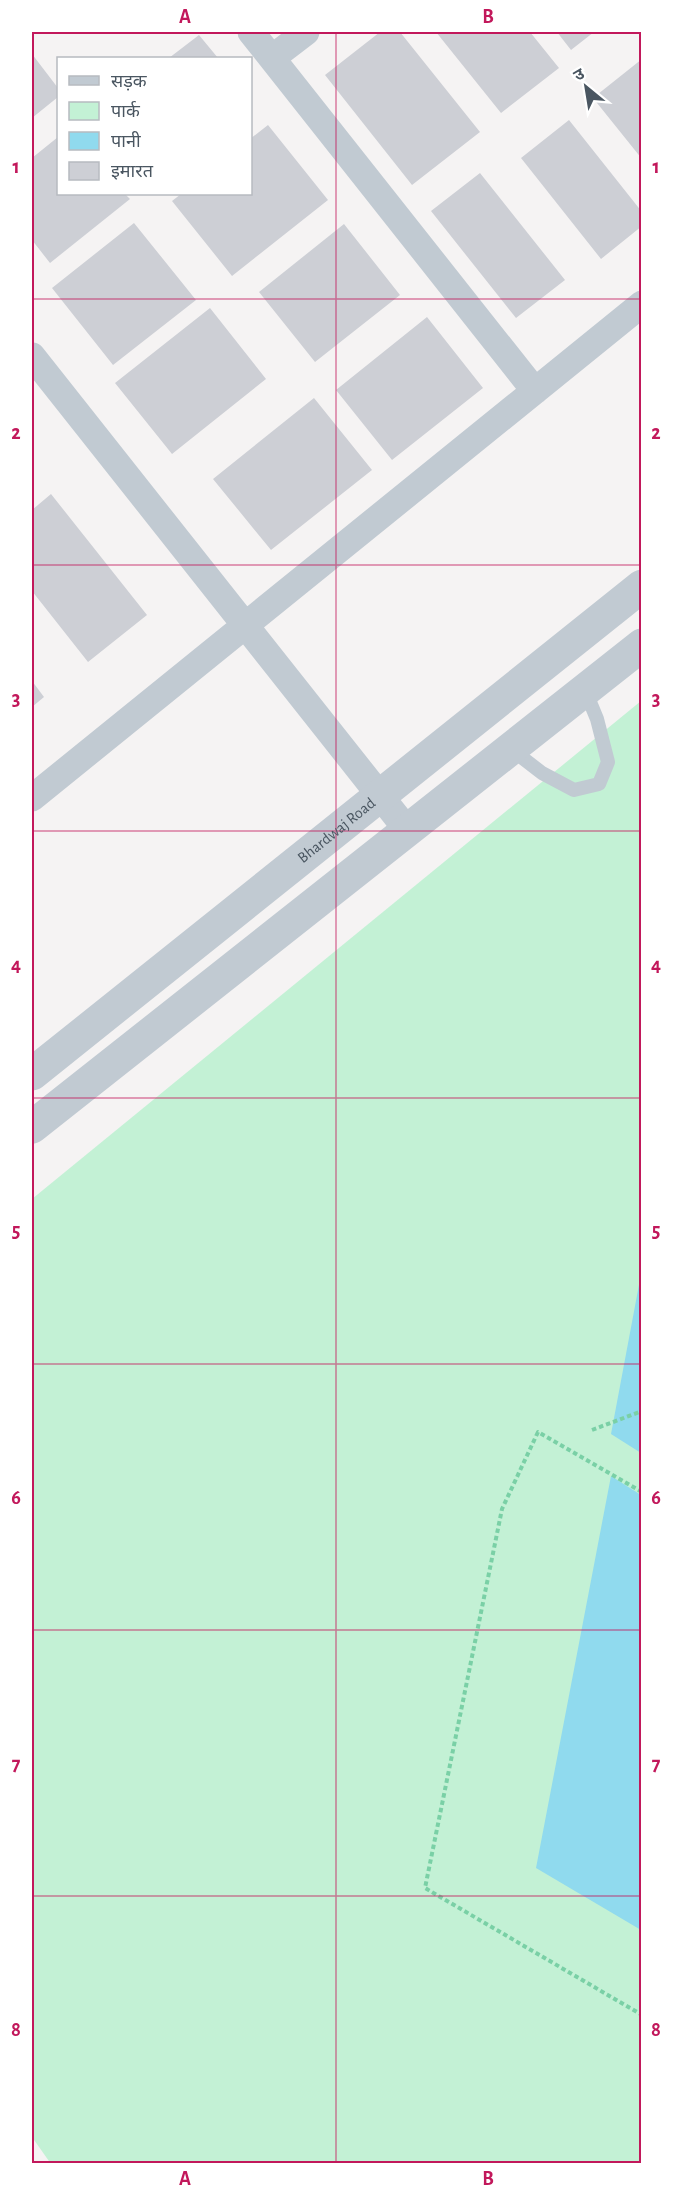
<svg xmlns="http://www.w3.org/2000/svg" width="673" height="2195" viewBox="0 0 673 2195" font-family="'Alegreya Sans','Noto Sans Devanagari',sans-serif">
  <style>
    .green { fill: #c3f1d5 }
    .water { fill: #90daee }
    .building { fill: #cdcfd5 }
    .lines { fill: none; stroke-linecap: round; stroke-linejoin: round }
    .path { stroke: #7ad0a6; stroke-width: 4; stroke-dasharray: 4.5 3; stroke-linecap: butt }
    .service { stroke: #c1cad2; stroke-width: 14 }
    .minor { stroke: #c1cad2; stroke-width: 27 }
    .tertiary { stroke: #c1cad2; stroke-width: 33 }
    .grid { fill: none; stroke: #c2185b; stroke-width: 1.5; stroke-opacity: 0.55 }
    .labels { text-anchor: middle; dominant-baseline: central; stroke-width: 4.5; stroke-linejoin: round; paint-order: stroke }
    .street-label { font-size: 16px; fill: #4a5661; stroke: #fff }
    .neatline { fill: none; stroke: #c2185b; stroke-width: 2 }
    .grid-label { font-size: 20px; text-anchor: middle; font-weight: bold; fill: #c2185b }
  </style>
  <rect width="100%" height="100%" fill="#f5f3f3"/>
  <path class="green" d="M 641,701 L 641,2163 L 51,2164 L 32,2137 L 32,1199 Z"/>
  <path class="water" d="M 641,1274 L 641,1453 L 611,1434 Z
    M 611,1476 L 641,1495 L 641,1930 L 536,1868 Z"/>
  <path class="building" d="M 380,32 L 400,32 L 480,132 L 412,185 L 325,75 Z
    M 436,32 L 530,32 L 559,68 L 501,113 Z
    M 557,32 L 594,32 L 571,50 Z
    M 199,35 L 218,58 L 169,58 Z
    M 32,54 L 58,88 L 58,97 L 32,118 Z
    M 642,59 L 642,159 L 593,98 Z
    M 569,120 L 642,212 L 642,226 L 601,259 L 521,158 Z
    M 268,125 L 328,200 L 232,276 L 172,201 L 181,194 L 250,194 L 250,139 Z
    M 58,137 L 58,194 L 125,194 L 130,199 L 50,263 L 32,240 L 32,158 Z
    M 480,173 L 565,280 L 516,318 L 431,211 Z
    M 134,223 L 196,300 L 113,365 L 52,288 Z
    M 344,224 L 400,295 L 315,362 L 259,292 Z
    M 210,308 L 266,379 L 172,454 L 115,383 Z
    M 427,317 L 483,388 L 392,460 L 336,390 Z
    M 314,398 L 372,470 L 271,550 L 213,479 Z
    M 51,494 L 147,615 L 88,662 L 32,591 L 32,510 Z
    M 32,681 L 44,697 L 32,707 Z"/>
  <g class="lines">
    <path class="path" d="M 592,1430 L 642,1411
      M 642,1492 L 538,1432 L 502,1509 L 425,1888 L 642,2015"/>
    <path class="service" d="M 511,749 L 542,773 L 574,790 L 599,784 L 608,762 L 597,719 L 585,690"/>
    <path class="minor" d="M 251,32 L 535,391
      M 272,58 L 306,32
      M 32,356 L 408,831
      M 32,798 L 642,304"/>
    <g class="tertiary">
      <path id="s1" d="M 32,1074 L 642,586"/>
      <path d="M 32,1127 L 642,645"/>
    </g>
  </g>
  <path class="grid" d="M 336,32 L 336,2164M 32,299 L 642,299M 32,565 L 642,565M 32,831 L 642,831M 32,1098 L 642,1098M 32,1364 L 642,1364M 32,1630 L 642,1630M 32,1896 L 642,1896"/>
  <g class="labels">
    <g class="street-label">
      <text stroke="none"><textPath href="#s1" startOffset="390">Bhardwaj Road</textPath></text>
    </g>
  </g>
  <rect width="673" height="2195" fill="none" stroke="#ffffff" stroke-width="66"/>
  <rect x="57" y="57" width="195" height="138" fill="#ffffff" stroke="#b7bbc0" stroke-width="1.5"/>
  <rect x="69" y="76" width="30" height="9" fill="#c1cad2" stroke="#b7bbc0" stroke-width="1.5"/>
  <text x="111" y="87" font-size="18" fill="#4a5661">सड़क</text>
  <rect x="69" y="102" width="30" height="18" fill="#c3f1d5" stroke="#b7bbc0" stroke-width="1.5"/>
  <text x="111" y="117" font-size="18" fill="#4a5661">पार्क</text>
  <rect x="69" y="132" width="30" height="18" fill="#90daee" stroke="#b7bbc0" stroke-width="1.5"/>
  <text x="111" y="147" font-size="18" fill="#4a5661">पानी</text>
  <rect x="69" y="162" width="30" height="18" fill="#cdcfd5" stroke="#b7bbc0" stroke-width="1.5"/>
  <text x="111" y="177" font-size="18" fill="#4a5661">इमारत</text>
  <g transform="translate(586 87) rotate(330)" stroke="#ffffff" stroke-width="4.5" paint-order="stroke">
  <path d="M0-4.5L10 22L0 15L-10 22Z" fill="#4a5661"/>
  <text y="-9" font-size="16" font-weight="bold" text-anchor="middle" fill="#4a5661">उ</text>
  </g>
  <rect x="33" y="33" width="607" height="2129" class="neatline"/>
  <g class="grid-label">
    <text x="185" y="23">A</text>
    <text x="488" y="23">B</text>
    <text x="16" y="173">1</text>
    <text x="656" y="173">1</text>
    <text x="16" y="439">2</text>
    <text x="656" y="439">2</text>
    <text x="16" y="705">3</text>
    <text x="656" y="705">3</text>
    <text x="16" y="971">4</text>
    <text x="656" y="971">4</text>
    <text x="16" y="1237">5</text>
    <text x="656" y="1237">5</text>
    <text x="16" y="1504">6</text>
    <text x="656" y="1504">6</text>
    <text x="16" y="1770">7</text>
    <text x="656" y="1770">7</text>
    <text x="16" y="2036">8</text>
    <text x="656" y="2036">8</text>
    <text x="185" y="2185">A</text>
    <text x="488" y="2185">B</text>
  </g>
</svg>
